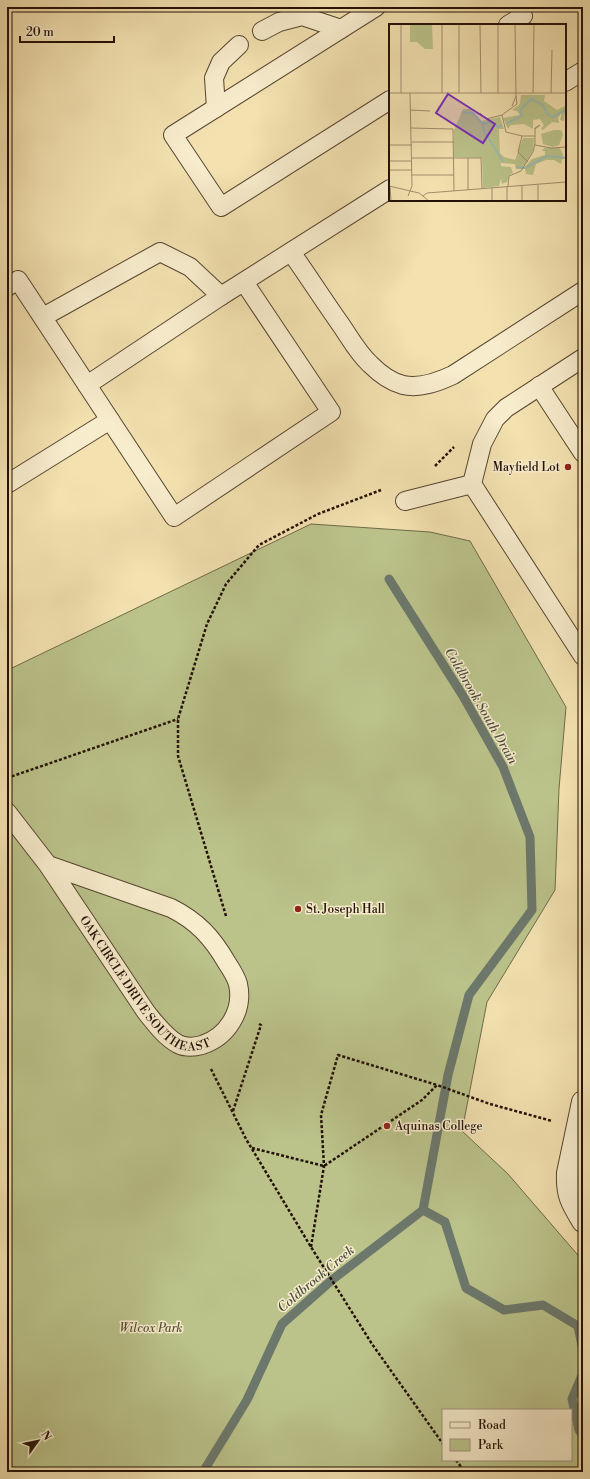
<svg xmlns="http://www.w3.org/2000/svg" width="590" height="1479" viewBox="0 0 590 1479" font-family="'Libre Bodoni',serif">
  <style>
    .green { fill: #bbc38b; stroke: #6f6a48; fill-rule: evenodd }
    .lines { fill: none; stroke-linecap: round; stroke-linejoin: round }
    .stream { stroke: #6c786c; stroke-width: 9 }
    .lane-casing { stroke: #574530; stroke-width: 20 }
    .street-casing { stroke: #574530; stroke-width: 24 }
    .path { stroke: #231105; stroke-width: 2.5; stroke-dasharray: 3 2; stroke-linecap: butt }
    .lane { stroke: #f7eccc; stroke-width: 18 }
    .street { stroke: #f7eccc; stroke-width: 22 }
    .poi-dot { fill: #8f2418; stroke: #f7eccc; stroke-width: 1.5 }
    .labels { text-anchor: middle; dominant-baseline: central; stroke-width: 3; stroke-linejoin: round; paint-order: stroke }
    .poi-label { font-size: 12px; fill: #231105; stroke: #f7eccc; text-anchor: start }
    .street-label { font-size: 12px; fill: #231105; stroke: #f7eccc }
    .park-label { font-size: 12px; font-style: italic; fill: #584f34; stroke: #f7eccc }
    .water-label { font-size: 13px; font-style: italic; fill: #4d4d41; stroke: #f7eccc }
    .inset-river { fill: none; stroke: #9cbcb1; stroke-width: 2 }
    .inset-road { fill: none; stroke: #a08e6c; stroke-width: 1 }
    .view { fill: #7b2cbf; fill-opacity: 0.15; stroke: #7b2cbf; stroke-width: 2 }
    .inset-edge { fill: none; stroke: #231105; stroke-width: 2 }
  </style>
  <rect width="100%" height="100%" fill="#f3e1b0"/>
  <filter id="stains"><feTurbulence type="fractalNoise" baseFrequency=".005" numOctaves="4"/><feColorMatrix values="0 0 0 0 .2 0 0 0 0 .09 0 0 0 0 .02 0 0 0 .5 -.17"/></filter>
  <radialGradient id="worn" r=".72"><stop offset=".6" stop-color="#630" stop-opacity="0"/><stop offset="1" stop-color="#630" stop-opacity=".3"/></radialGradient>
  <path class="green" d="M 311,524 L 430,532 L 470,541 L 566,707 L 559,789 L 555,890 L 487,1002 L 462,1131 L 508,1174 L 583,1261 L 583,1472 L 7,1472 L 7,665 L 12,668 ZM 443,1410 L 571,1410 L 571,1460 L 443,1460 Z"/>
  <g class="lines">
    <path class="stream" d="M 389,579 L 463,696 L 503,767 L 530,837 L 532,910 L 469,995 L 448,1075 L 423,1210 L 445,1222 L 466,1288 L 504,1310 L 543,1305 L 578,1326 L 583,1350
      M 583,1373 L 572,1399 L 579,1430 L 583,1436
      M 203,1472 L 247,1400 L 282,1324 L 332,1280 L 423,1210"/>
    <defs>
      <g id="lane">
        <path d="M 376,7 L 173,135 L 221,207 L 390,100"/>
        <path d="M 508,25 L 523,16 L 518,7"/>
        <path d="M 262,31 L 279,22 L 302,16 L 341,29"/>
        <path d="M 565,82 L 583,71"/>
        <path d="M 216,108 L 214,78 L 221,62 L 239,45"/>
        <path d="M 291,252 C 308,276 324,301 341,325 C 350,338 358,353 370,364 C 379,373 391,382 403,385 C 420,389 438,382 453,375 L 583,291"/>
        <path d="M 7,287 L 18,280 L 110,420"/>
        <path d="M 43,317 L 160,252 L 190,267 L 221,296 L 390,189"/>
        <path d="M 583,358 L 506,408 L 495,419 L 482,444 L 472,484 L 583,656"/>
        <path d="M 87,385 L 221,296"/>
        <path d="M 539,386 L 583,453"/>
        <path d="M 7,484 L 110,420 L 174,517 L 331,412 L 244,282"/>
        <path d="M 405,501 L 472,484"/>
        <path id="s1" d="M 7,812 L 48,865 L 146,1012 C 155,1023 165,1037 178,1044 C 186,1048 195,1047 202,1045 C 227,1037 244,1011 238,984 C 236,977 231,969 227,963 C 212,937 197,921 171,908 L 48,865"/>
      </g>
      <path id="street" d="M 583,1102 L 568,1173 C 567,1195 572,1203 583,1221"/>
    </defs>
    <use href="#lane" class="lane-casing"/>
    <use href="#street" class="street-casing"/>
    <path class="path" d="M 435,466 L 454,447
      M 7,778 L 178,719
      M 226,916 L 178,756 L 178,719 L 207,624 L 226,584 L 259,545 L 318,514 L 381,490
      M 211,1069 L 246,1139 L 311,1247 L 372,1344 L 443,1444
      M 233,1111 L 261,1025 L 259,1024
      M 252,1148 L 324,1166 L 422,1100 L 437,1085 L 490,1104 L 552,1121
      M 311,1247 L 324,1166 L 321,1115 L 338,1055 L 437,1085
      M 456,1460 L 465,1472"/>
    <use href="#lane" class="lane"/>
    <use href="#street" class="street"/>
  </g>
  <g class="poi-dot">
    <circle cx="568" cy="467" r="4"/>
    <circle cx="298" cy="909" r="4"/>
    <circle cx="387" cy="1126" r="4"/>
  </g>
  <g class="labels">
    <g class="poi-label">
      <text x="560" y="467" text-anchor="end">Mayfield Lot</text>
      <text x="306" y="909">St. Joseph Hall</text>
      <text x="395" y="1126">Aquinas College</text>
    </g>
    <g class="street-label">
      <text stroke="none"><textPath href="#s1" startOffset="226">OAK CIRCLE DRIVE SOUTHEAST</textPath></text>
    </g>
    <g class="park-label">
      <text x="151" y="1328">Wilcox Park</text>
    </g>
    <g class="water-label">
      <text transform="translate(481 706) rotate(60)">Coldbrook South Drain</text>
      <text transform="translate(316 1279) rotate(-40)">Coldbrook Creek</text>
    </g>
  </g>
  <g transform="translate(389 24)">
    <rect width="177" height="177" fill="#f3e1b0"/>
    <path d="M 21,0 L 43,0 L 44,25 L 36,25 L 28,18 L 21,18 ZM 132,71 L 156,71 L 155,77 L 168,86 L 176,82 L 177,76 L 175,97 L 171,96 L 173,88 L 169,94 L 170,99 L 163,98 L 154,106 L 152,105 L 155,101 L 151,95 L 144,96 L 144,105 L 135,100 L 122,101 L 119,105 L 114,94 L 131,91 L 128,87 L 123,86 L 131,80 ZM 74,85 L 81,85 L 92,97 L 111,93 L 115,105 L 110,105 L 111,129 L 115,133 L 126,136 L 134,114 L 145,114 L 144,127 L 133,145 L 127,145 L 126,140 L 112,139 L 112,142 L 122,143 L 124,149 L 120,151 L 118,158 L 113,160 L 112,155 L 110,162 L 94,164 L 93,134 L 65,133 L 65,106 ZM 165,106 L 172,106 L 174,111 L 170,121 L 164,123 L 154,120 L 152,110 ZM 155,124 L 171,124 L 174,131 L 172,140 L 165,136 L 157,136 L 147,140 L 144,151 L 137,150 L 136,143 L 143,135 L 156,131 L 156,127 L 153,127 Z" fill="#bbc38b"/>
    <path class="inset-river" d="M 73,88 L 84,89 L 94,100 L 101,98 L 109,103 L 113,101M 94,100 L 95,107 L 114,138M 117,100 L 133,91 L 131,86 L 142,75 L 154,81 L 158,90 L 164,93 L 177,86M 127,143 L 136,144 L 158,132 L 177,134"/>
    <path class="inset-road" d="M 12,0 L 12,69M 53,0 L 53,69M 70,0 L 70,69M 91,0 L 92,69M 109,0 L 109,69M 0,69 L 177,69M 144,69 L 145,0M 162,69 L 163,26M 127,72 L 128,80 L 113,91 L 117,108 L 133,112 L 146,112M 123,82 L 127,72 L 126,0M 21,86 L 41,87M 91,89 L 97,95 L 113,91M 0,95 L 0,121M 22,104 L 64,105 L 65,167M 133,112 L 129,128 L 139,138M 23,118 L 65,118M 0,121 L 23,121M 146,121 L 162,124 L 177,123M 23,134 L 92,134 L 93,164M 79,134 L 79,166M 0,137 L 23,137M 0,146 L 23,146M 23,151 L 65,151M 149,161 L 149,177M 0,162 L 30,169 L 40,177M 1,162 L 2,177M 119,162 L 120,152 L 132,147 L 144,128 L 146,119 L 146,104 L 151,101 L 146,105M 133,162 L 133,177M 118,163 L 118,177M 103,164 L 103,177M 19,172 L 23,162 L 21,69M 34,172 L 38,169 L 177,158"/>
    <path class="view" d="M 59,70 L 106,100 L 94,119 L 47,89 Z"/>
    <rect width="177" height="177" class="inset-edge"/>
  </g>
  <rect width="590" height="1479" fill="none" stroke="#f3e1b0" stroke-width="24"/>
  <rect x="8" y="8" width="574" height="1463" fill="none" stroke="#231105" stroke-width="2"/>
  <rect x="12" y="12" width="566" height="1455" fill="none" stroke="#231105"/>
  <rect x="442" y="1409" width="130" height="52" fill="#f7eccc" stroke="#a2947c"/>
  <rect x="450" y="1422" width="20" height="6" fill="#f7eccc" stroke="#a2947c"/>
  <text x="478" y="1429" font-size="12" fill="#231105">Road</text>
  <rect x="450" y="1439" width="20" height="12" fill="#bbc38b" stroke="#a2947c"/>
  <text x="478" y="1449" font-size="12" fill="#231105">Park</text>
  <g transform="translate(38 1441) rotate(57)" stroke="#f7eccc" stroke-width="3" paint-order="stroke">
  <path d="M0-3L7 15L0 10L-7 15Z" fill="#231105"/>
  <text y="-6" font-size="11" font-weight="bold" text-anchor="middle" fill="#231105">N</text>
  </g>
  <path d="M20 36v6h94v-6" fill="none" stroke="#231105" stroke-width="2"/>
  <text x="26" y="36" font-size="12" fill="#231105" stroke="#f7eccc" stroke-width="3" paint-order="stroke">20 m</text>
  <rect width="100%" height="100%" filter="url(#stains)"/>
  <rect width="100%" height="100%" fill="url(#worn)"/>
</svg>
